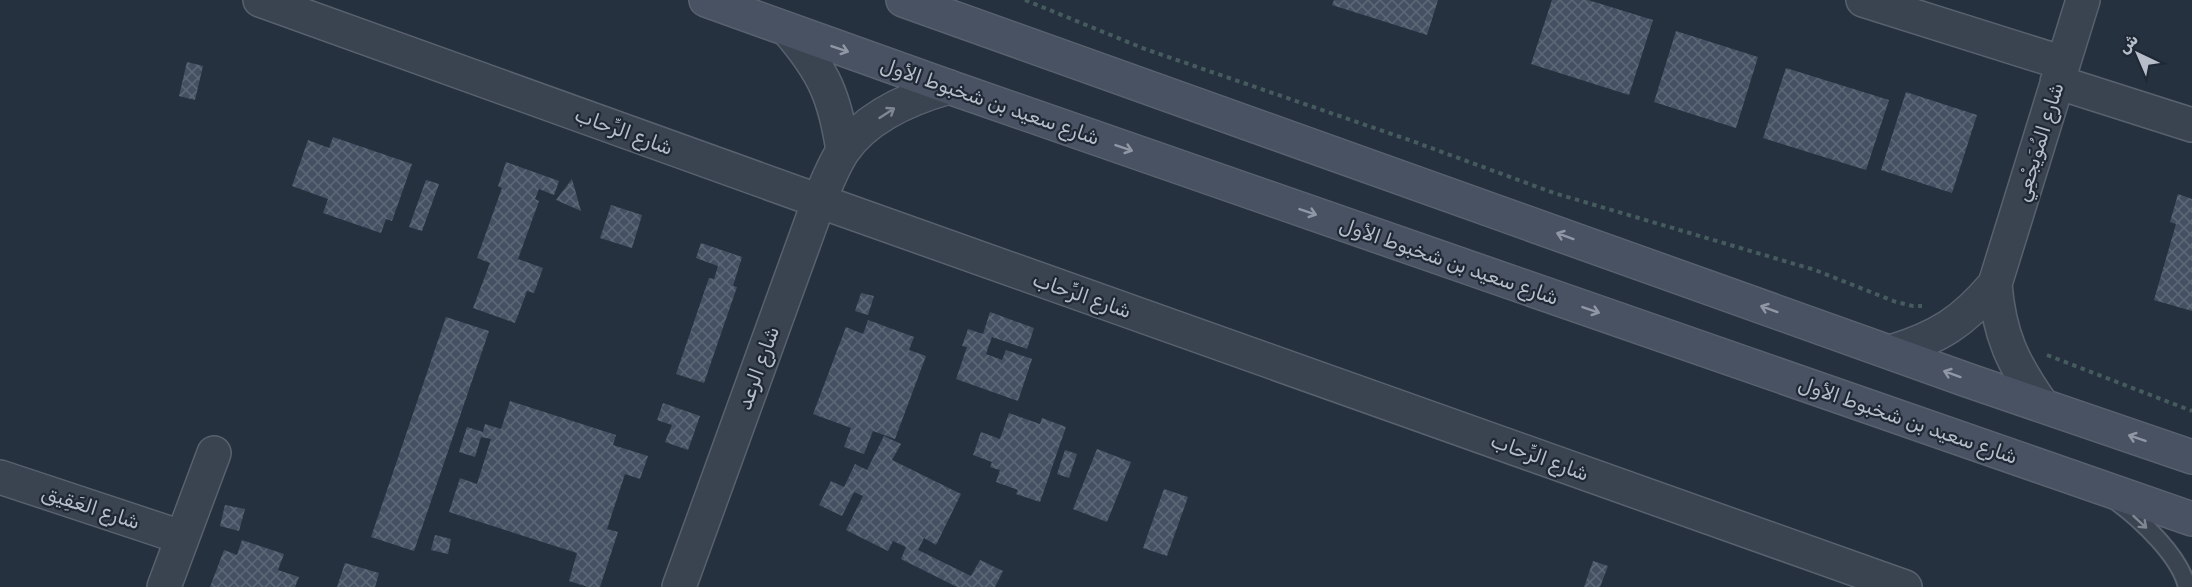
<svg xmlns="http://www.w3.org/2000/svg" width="2192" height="587" viewBox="0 0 2192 587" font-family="Rubik,'Noto Sans Arabic',sans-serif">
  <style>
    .building { fill: url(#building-cross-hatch) }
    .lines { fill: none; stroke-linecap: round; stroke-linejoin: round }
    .service-casing { stroke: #58616d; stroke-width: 20 }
    .minor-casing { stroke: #58616d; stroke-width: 36 }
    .secondary-casing { stroke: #58616d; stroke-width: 36 }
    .path { stroke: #465b5e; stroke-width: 4; stroke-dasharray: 4.5 4.5; stroke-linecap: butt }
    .service { stroke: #3a4350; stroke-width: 16 }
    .minor { stroke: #3a4350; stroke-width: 33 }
    .secondary { stroke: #485263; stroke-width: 33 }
    .oneway { stroke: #9098a6 }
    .oneway2 { stroke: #7f8793 }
    .labels { text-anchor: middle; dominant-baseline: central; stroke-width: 4.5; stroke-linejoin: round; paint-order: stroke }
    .street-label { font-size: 20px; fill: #b7beca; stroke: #1f2835 }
  </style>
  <defs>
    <pattern id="building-cross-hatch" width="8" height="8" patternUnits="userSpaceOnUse" patternTransform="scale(1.5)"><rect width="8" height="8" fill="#455162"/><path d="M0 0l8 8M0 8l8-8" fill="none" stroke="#5e6877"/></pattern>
  </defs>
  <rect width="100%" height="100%" fill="#263140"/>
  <path class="building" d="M 1334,0 L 1438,0 L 1427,35 L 1332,5 Z
    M 1552,0 L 1588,0 L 1653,20 L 1629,95 L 1531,64 Z
    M 1676,31 L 1758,57 L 1736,128 L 1654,102 Z
    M 187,62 L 203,66 L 195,100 L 179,96 Z
    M 1786,68 L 1889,100 L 1866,170 L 1763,138 Z
    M 1906,92 L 1977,115 L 1952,193 L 1881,170 Z
    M 333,137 L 412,164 L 392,221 L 386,219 L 381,233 L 323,213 L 328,199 L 292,186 L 308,140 L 329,148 Z
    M 506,162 L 559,181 L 554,195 L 539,189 L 535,199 L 539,201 L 518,259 L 543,268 L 534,293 L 527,291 L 515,323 L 473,308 L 490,263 L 477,258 L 502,188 L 498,186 Z
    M 572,179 L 581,211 L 556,200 Z
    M 426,180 L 439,184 L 422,231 L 409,227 Z
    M 2178,194 L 2192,199 L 2192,311 L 2154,300 L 2176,224 L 2170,222 Z
    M 611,205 L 642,215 L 632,248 L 600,238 Z
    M 701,243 L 742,257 L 733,286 L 737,287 L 704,383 L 676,374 L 709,278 L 714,279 L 718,266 L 696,258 Z
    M 861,293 L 874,296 L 868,315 L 855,311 Z
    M 990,312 L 1034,328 L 1027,349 L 992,337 L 986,354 L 1002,360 L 1006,350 L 1032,359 L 1018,401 L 956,379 L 967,347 L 962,346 L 968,329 L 983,334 Z
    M 446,317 L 489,331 L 414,551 L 371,537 Z
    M 868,320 L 914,337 L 909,350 L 926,356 L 895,439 L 873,431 L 864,454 L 844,447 L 851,428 L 813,414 L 846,327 L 863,334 Z
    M 510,401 L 616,435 L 613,445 L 648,456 L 640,479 L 625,474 L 607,529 L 618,532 L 600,587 L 588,587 L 569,581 L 577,553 L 449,512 L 460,478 L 477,484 L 491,439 L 481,437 L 475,457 L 459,452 L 467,427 L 483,432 L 485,424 L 501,429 Z
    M 663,403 L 700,416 L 688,450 L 665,442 L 672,425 L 657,420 Z
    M 1009,413 L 1040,424 L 1042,418 L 1066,427 L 1040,502 L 1016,494 L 1018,490 L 996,482 L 1000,470 L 990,467 L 992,462 L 973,455 L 981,432 L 1000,439 Z
    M 884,436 L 901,444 L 892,460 L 961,494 L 936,545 L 924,538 L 918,550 L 971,576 L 980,560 L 1003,571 L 995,587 L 957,587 L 901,559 L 906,547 L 893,541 L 888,551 L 846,530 L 863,496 L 854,492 L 842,516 L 819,505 L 831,481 L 844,487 L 855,464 L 867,470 Z
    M 1097,449 L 1131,462 L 1107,522 L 1073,509 Z
    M 1065,450 L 1077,454 L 1069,478 L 1057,474 Z
    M 1164,489 L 1188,497 L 1167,556 L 1143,548 Z
    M 225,505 L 245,509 L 239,531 L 220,526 Z
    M 435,535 L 451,539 L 448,554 L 431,550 Z
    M 242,540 L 284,554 L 278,570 L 299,577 L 295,587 L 210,587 L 224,550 L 237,555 Z
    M 1593,561 L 1608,566 L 1600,587 L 1584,587 Z
    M 345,563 L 379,573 L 375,587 L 337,587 Z"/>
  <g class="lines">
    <defs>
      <path id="service" d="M 2117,502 C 2141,520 2180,556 2187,587"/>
      <path id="minor" d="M 260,0 L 819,201 L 1905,587
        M 1863,0 L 2063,63
        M 788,30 C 824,72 835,97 843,151
        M 2057,82 L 2192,125
        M 1891,352 C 1939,337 1963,322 1995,284
        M 2042,405 C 2013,364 1999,335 1995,284 L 2083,0
        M 0,477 L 181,537
        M 164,587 L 214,453
        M 679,587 L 819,201 C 826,185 833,166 843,151 C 867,116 910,98 949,87"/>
      <path id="secondary" d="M 706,0 L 949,87 L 2192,519
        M 903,0 L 1967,380 L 2192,457"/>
    </defs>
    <use href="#service" class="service-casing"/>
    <use href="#minor" class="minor-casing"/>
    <use href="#secondary" class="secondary-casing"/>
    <path class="path" d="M 1025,0 L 1145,49 L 1412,141 L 1554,193 L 1815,270 L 1896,302 L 1913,306 L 1922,306
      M 2047,355 L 2192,411"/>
    <use href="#service" class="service"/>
    <use href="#minor" class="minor"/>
    <use href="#secondary" class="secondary"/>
  </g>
  <defs><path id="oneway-shaft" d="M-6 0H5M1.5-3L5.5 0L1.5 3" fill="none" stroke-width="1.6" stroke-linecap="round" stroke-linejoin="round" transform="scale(1.5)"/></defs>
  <g class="oneway">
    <use href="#oneway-shaft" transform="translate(840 49) rotate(19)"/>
    <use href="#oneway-shaft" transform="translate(1124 148) rotate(19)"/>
    <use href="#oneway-shaft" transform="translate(1308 212) rotate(19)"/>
    <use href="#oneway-shaft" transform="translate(1565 236) rotate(-160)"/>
    <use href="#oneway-shaft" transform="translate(1769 309) rotate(-160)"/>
    <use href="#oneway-shaft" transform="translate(1591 310) rotate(19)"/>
    <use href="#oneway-shaft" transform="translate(1952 374) rotate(-160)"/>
    <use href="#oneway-shaft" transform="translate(2137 438) rotate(-161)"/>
  </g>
  <g class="oneway2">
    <use href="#oneway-shaft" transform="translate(887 113) rotate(-33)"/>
    <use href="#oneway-shaft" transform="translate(2140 522) rotate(42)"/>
  </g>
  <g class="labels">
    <g class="street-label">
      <text transform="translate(990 101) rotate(19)">شارع سعيد بن شخبوط الأول</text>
      <text transform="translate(624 131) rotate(20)">شارع الرِّحاب</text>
      <text transform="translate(2039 142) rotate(-73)">شارع المُوَيجْعِي</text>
      <text transform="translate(1449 261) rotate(19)">شارع سعيد بن شخبوط الأول</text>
      <text transform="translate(1082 295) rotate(19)">شارع الرِّحاب</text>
      <text transform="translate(758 368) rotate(-70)">شارع الرعد</text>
      <text transform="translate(1908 420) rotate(19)">شارع سعيد بن شخبوط الأول</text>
      <text transform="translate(1540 457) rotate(20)">شارع الرِّحاب</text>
      <text transform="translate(91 507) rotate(18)">شارع العَقِيق</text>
    </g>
  </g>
  <g transform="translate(2138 54) rotate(316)" stroke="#1f2835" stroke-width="4.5" paint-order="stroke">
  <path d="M0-4.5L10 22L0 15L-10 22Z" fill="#b7beca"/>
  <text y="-9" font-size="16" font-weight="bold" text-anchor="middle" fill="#b7beca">ش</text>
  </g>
</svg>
